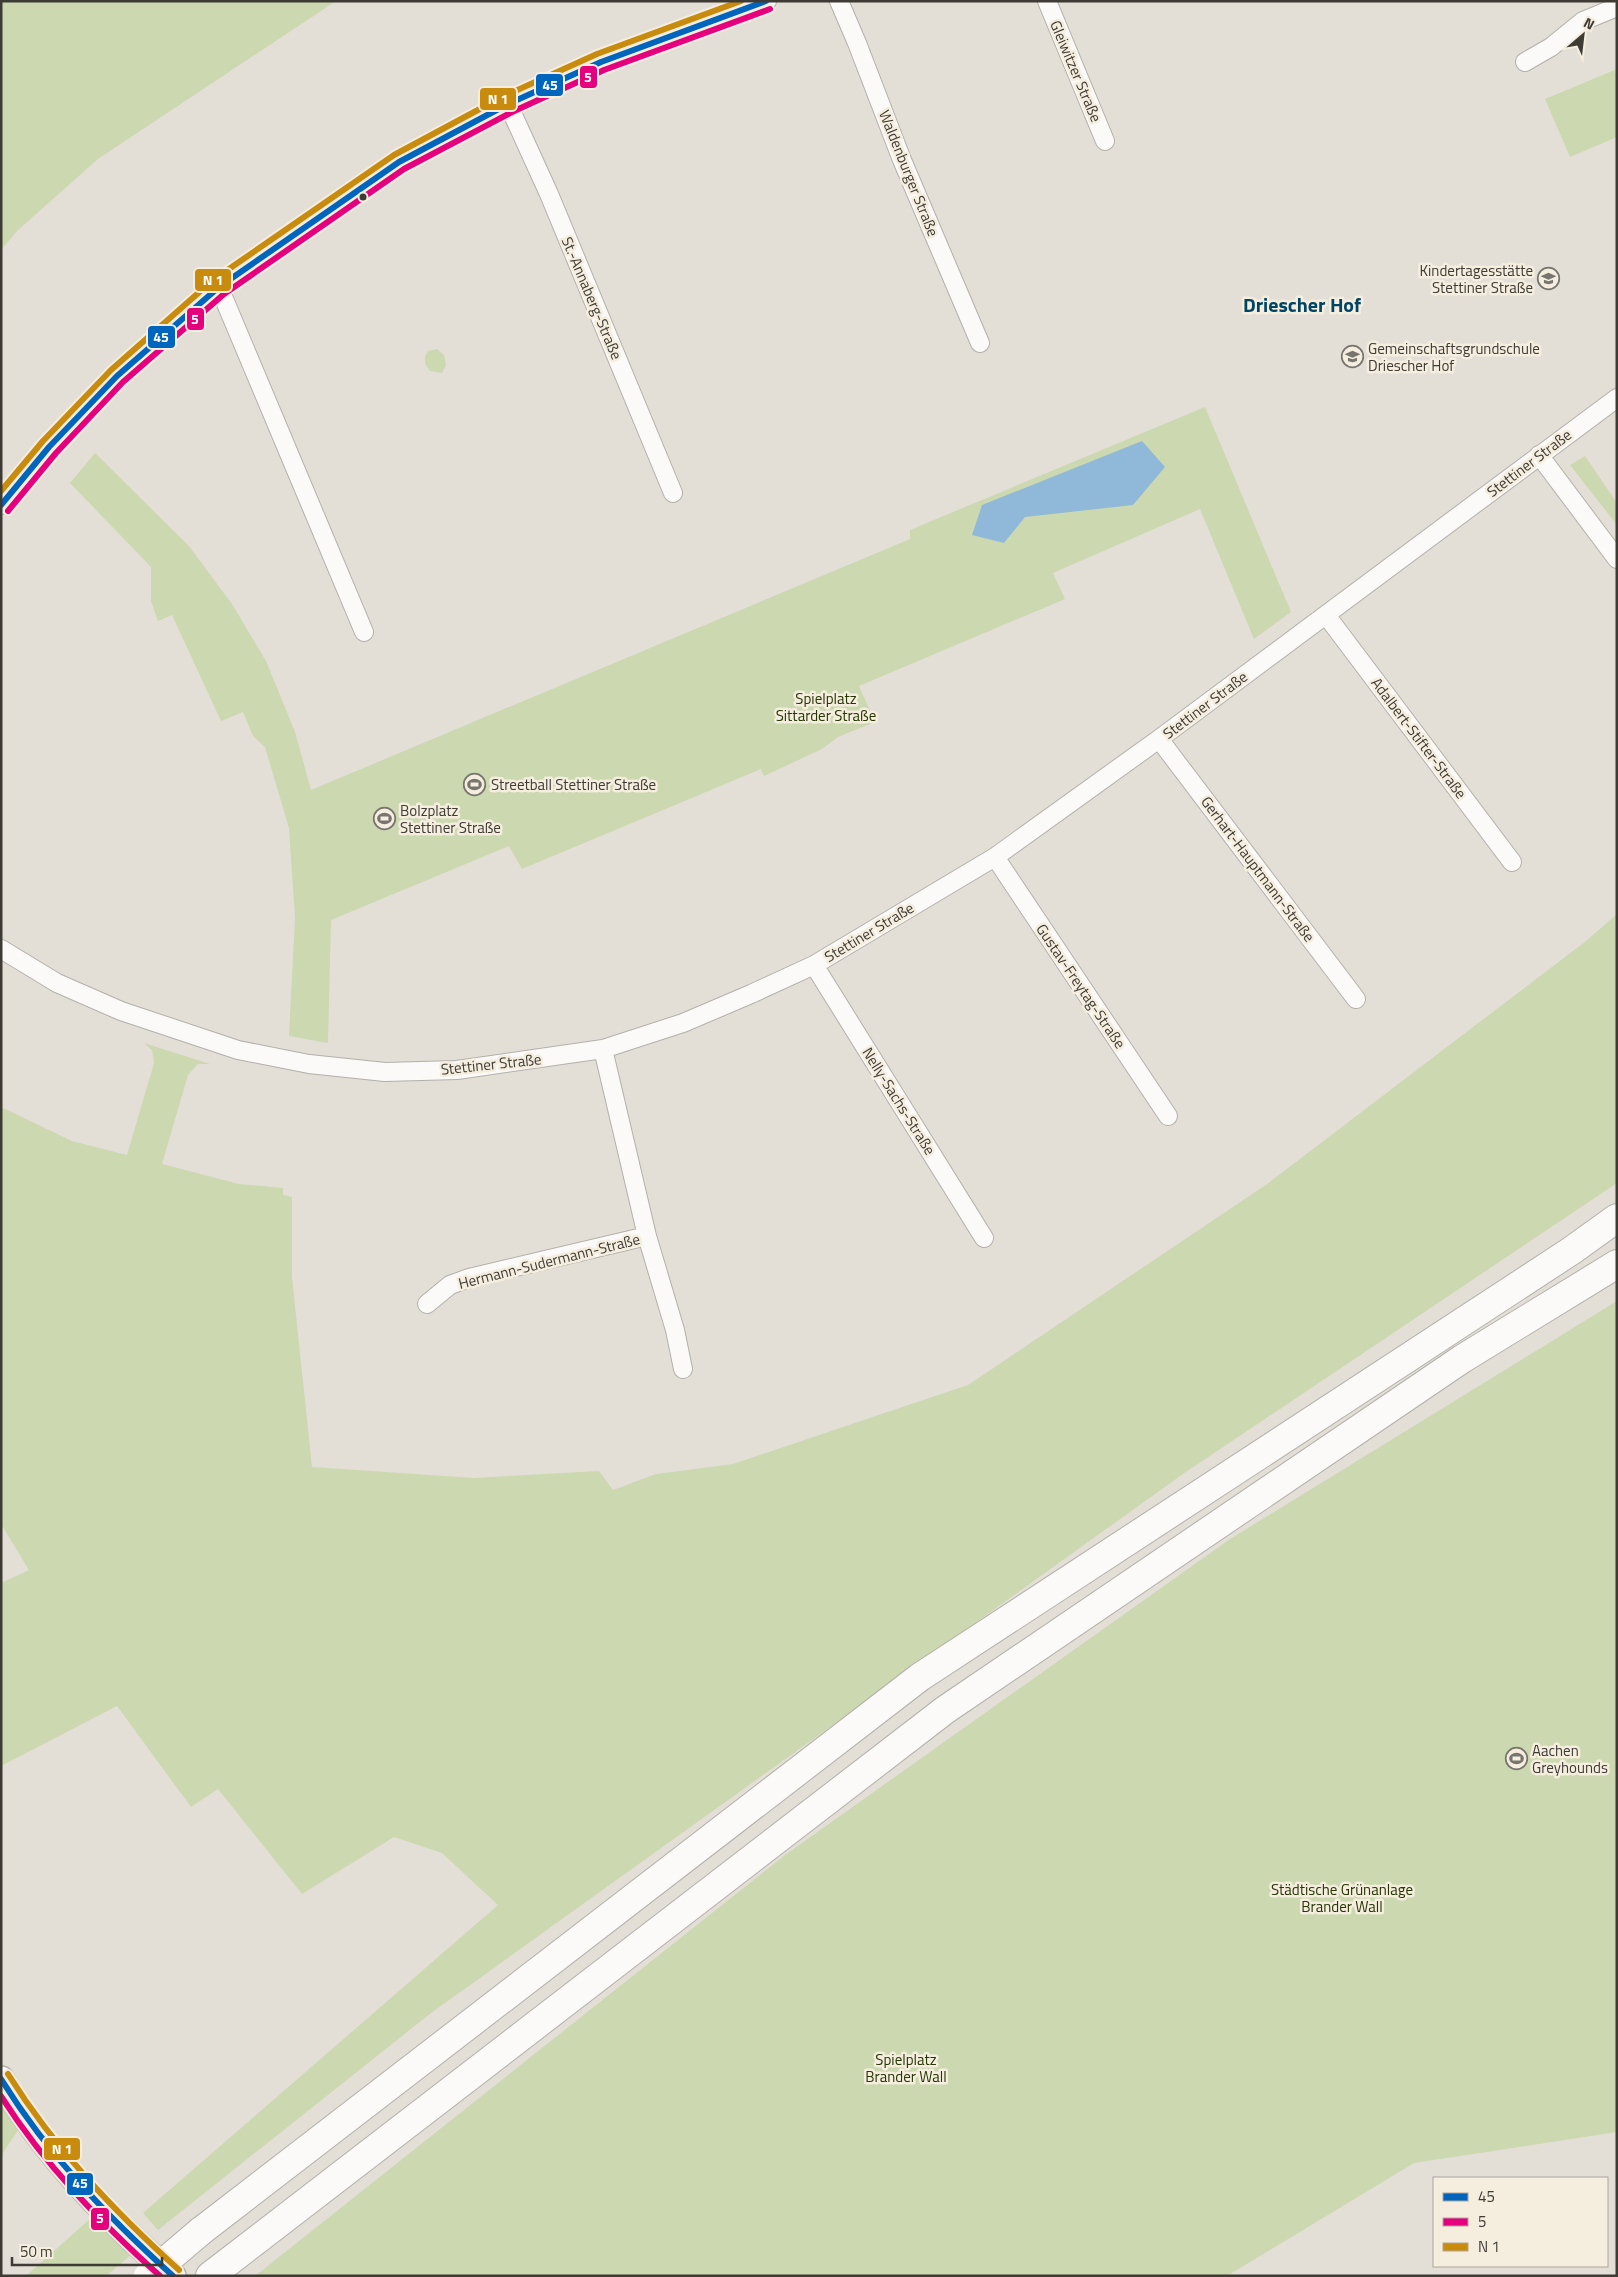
<svg xmlns="http://www.w3.org/2000/svg" width="1618" height="2277" viewBox="0 0 1618 2277" font-family="'Titillium Web',sans-serif">
  <style>
    .green { fill: #cbd8b0 }
    .water { fill: #90b8d9 }
    .lines { fill: none; stroke-linecap: round; stroke-linejoin: round }
    .street-casing { stroke: #b3b0aa; stroke-width: 20 }
    .secondary-casing { stroke: #b3b0aa; stroke-width: 28 }
    .highway-casing { stroke: #b3b0aa; stroke-width: 30 }
    .street { stroke: #fbfaf9; stroke-width: 18 }
    .secondary { stroke: #fbfaf9; stroke-width: 25 }
    .highway { stroke: #fbfaf9; stroke-width: 28 }
    .highway-bridge-casing { stroke: #b3b0aa; stroke-width: 30; stroke-linecap: butt }
    .highway-bridge { stroke: #fbfaf9; stroke-width: 28 }
    .bus-1-casing { stroke: #f5eedf; stroke-width: 10 }
    .bus-2-casing { stroke: #f5eedf; stroke-width: 10 }
    .bus-3-casing { stroke: #f5eedf; stroke-width: 10 }
    .bus-1 { stroke: #0065bd; stroke-width: 6 }
    .bus-2 { stroke: #e5007d; stroke-width: 6 }
    .bus-3 { stroke: #c98b0d; stroke-width: 6 }
    .bus-dot { fill: #3e3b35; stroke: #f5eedf; stroke-width: 2 }
    .labels { text-anchor: middle; dominant-baseline: central; stroke-width: 5; stroke-linejoin: round; paint-order: stroke }
    .street-label { font-size: 15px; fill: #3e3b35; stroke: #f5eedf }
    .poi-label { font-size: 15px; fill: #3e3b35; stroke: #f5eedf; text-anchor: start }
    .park-label { font-size: 15px; fill: #263704; stroke: #f5eedf }
    .district-label { font-size: 20px; font-weight: bold; fill: #004564; stroke: #f5eedf }
    .line-badge { stroke: #f5eedf; stroke-width: 2 }
    .badge-label { font-size: 14px; text-anchor: middle; font-weight: bold; fill: #fff }
  </style>
  <rect width="100%" height="100%" fill="#e3dfd7"/>
  <path class="green" d="M 1,1 L 336,1 L 98,159 L 17,231 L 1,250 Z
    M 1617,69 L 1617,137 L 1570,157 L 1545,99 Z
    M 437,349 L 444,355 L 446,365 L 442,373 L 430,371 C 424,364 423,359 428,351 Z
    M 1205,407 L 1291,612 L 1254,639 L 1200,509 L 1053,573 L 1065,599 L 859,686 L 875,722 L 838,737 L 822,749 L 764,776 L 761,769 L 522,869 L 509,846 L 331,920 L 328,1043 L 289,1036 L 295,918 L 289,828 L 265,747 L 253,736 L 243,712 L 221,721 L 172,615 L 158,621 L 151,601 L 151,567 L 70,483 L 95,453 L 189,546 L 232,604 L 266,661 L 295,732 L 311,790 L 910,539 L 910,530 Z
    M 1585,456 L 1617,503 L 1617,525 L 1570,465 Z
    M 1617,914 L 1617,1183 L 1183,1474 L 431,2013 L 158,2230 L 143,2213 L 498,1905 L 442,1853 L 394,1837 L 302,1894 L 218,1789 L 191,1807 L 117,1706 L 1,1766 L 1,1583 L 29,1570 L 1,1524 L 1,1107 L 72,1141 L 127,1155 L 154,1063 L 152,1050 L 144,1043 L 210,1064 L 198,1064 L 188,1075 L 162,1164 L 239,1184 L 283,1188 L 283,1195 L 292,1197 L 292,1277 L 312,1467 L 474,1478 L 599,1471 L 613,1490 L 656,1474 L 733,1464 L 968,1385 L 1267,1184 L 1586,941 Z
    M 1617,1301 L 1617,2132 L 1414,2163 L 1227,2276 L 255,2276 L 785,1855 L 1230,1539 Z
    M 1,2103 L 18,2130 L 1,2156 Z
    M 92,2217 L 132,2254 L 106,2276 L 26,2276 Z"/>
  <path class="water" d="M 1142,441 L 1165,467 L 1133,505 L 1025,517 L 1004,543 L 972,535 L 982,505 Z"/>
  <g class="lines">
    <defs>
      <path id="street" d="M 839,1 L 857,43 L 902,160 L 980,343
        M 1047,1 L 1105,141
        M 1525,62 L 1551,47 L 1583,21 L 1617,7
        M 508,104 L 549,194 L 673,493
        M 219,287 L 364,632
        M 1539,455 L 1617,559
        M 1,505 L 49,447 L 117,376 L 219,287 L 399,162 L 508,104 L 601,62 L 767,1
        M 1326,615 L 1512,862
        M 1159,739 L 1356,999
        M 995,857 L 1168,1116
        M 1,949 L 57,983 L 121,1011 L 238,1050 L 309,1064 L 385,1072 L 457,1070 L 603,1049 L 683,1023 L 751,994 L 814,965 L 995,857 L 1159,739 L 1617,398
        M 814,965 L 984,1238
        M 603,1049 L 647,1236 L 675,1330 L 683,1369
        M 427,1304 L 450,1285 L 469,1278 L 647,1236"/>
      <path id="secondary" d="M 1,2079 C 45,2155 108,2218 173,2276"/>
      <path id="highway" d="M 201,2231 L 920,1677 L 1571,1251 L 1617,1218
        M 210,2276 L 945,1710 L 1462,1359 L 1617,1264"/>
    </defs>
    <use href="#street" class="street-casing"/>
    <use href="#secondary" class="secondary-casing"/>
    <use href="#highway" class="highway-casing"/>
    <use href="#street" class="street"/>
    <use href="#secondary" class="secondary"/>
    <use href="#highway" class="highway"/>
    <defs>
      <path id="highway-bridge" d="M 148,2276 L 201,2231"/>
    </defs>
    <use href="#highway-bridge" class="highway-bridge-casing"/>
    <use href="#highway-bridge" class="highway-bridge"/>
    <defs>
      <path id="bus-1" d="M 1,505 L 49,447 L 117,376 L 219,287 L 399,162 L 508,104 L 601,62 L 766,1
        M 1,2079 C 48,2155 107,2216 173,2276"/>
      <path id="bus-2" d="M 8,511 L 56,453 L 123,382 L 224,294 L 404,169 L 512,112 L 604,70 L 770,9
        M 1,2096 C 44,2164 100,2222 160,2276"/>
      <path id="bus-3" d="M 1,491 L 43,441 L 111,370 L 213,280 L 394,155 L 504,96 L 597,54 L 741,1
        M 8,2074 C 55,2149 114,2211 179,2270"/>
    </defs>
    <use href="#bus-1" class="bus-1-casing"/>
    <use href="#bus-2" class="bus-2-casing"/>
    <use href="#bus-3" class="bus-3-casing"/>
    <use href="#bus-1" class="bus-1"/>
    <use href="#bus-2" class="bus-2"/>
    <use href="#bus-3" class="bus-3"/>
  </g>
  <defs>
    <symbol id="school-ring" viewBox="-11 -11 22 22"><circle r="9.5" fill="#f5eedf" stroke="#78746e" stroke-width="1.5"/><path d="M0-5L7-2L0 1L-7-2ZM-4 1L0 2.5L4 1V4Q0 6-4 4Z" fill="#78746e"/></symbol>
    <symbol id="stadium-ring" viewBox="-11 -11 22 22"><circle r="9.5" fill="#f5eedf" stroke="#78746e" stroke-width="1.5"/><path d="M0-5a6.5 5 0 1 0 0 10a6.5 5 0 1 0 0-10ZM-3.5-1.8h7v3.6h-7Z" fill="#78746e"/></symbol>
  </defs>
  <g fill-rule="evenodd">
    <use href="#school-ring" x="1536" y="266" width="25" height="25"/>
    <use href="#school-ring" x="1340" y="344" width="25" height="25"/>
    <use href="#stadium-ring" x="462" y="772" width="25" height="25"/>
    <use href="#stadium-ring" x="372" y="806" width="25" height="25"/>
    <use href="#stadium-ring" x="1504" y="1746" width="25" height="25"/>
  </g>
  <circle class="bus-dot" cx="363" cy="197" r="4.5"/>
  <g class="labels">
    <g class="street-label">
      <text transform="translate(1076 71) rotate(67)">Gleiwitzer Straße</text>
      <text transform="translate(909 173) rotate(68)">Waldenburger Straße</text>
      <text transform="translate(592 298) rotate(67)">St.-Annaberg-Straße</text>
      <text transform="translate(1529 463) rotate(-37)">Stettiner Straße</text>
      <text transform="translate(1205 705) rotate(-37)">Stettiner Straße</text>
      <text transform="translate(1419 738) rotate(53)">Adalbert-Stifter-Straße</text>
      <text transform="translate(1258 869) rotate(53)">Gerhart-Hauptmann-Straße</text>
      <text transform="translate(869 932) rotate(-31)">Stettiner Straße</text>
      <text transform="translate(1081 986) rotate(56)">Gustav-Freytag-Straße</text>
      <text transform="translate(491 1064) rotate(-6)">Stettiner Straße</text>
      <text transform="translate(899 1101) rotate(58)">Nelly-Sachs-Straße</text>
      <text transform="translate(549 1261) rotate(-14)">Hermann-Sudermann-Straße</text>
    </g>
    <g class="poi-label">
      <text x="1533" y="270" text-anchor="end">Kindertagesstätte<tspan x="1533" dy="17">Stettiner Straße</tspan></text>
      <text x="1368" y="348">Gemeinschaftsgrundschule<tspan x="1368" dy="17">Driescher Hof</tspan></text>
      <text x="491" y="784">Streetball Stettiner Straße</text>
      <text x="400" y="810">Bolzplatz<tspan x="400" dy="17">Stettiner Straße</tspan></text>
      <text x="1532" y="1750">Aachen<tspan x="1532" dy="17">Greyhounds</tspan></text>
    </g>
    <g class="park-label">
      <text x="826" y="698">Spielplatz<tspan x="826" dy="17">Sittarder Straße</tspan></text>
      <text x="1342" y="1889">Städtische Grünanlage<tspan x="1342" dy="17">Brander Wall</tspan></text>
      <text x="906" y="2059">Spielplatz<tspan x="906" dy="17">Brander Wall</tspan></text>
    </g>
    <g class="district-label">
      <text x="1302" y="304">Driescher Hof</text>
    </g>
  </g>
  <g class="line-badge">
    <rect x="579" y="65" width="19" height="24" rx="5" fill="#e5007d"/>
    <rect x="535" y="73" width="29" height="24" rx="5" fill="#0065bd"/>
    <rect x="479" y="87" width="38" height="24" rx="5" fill="#c98b0d"/>
    <rect x="194" y="268" width="38" height="24" rx="5" fill="#c98b0d"/>
    <rect x="186" y="307" width="19" height="24" rx="5" fill="#e5007d"/>
    <rect x="147" y="325" width="29" height="24" rx="5" fill="#0065bd"/>
    <rect x="43" y="2137" width="38" height="24" rx="5" fill="#c98b0d"/>
    <rect x="66" y="2172" width="28" height="24" rx="5" fill="#0065bd"/>
    <rect x="90" y="2207" width="20" height="24" rx="5" fill="#e5007d"/>
  </g>
  <g class="badge-label">
    <text x="588" y="82">5</text>
    <text x="550" y="90">45</text>
    <text x="498" y="104">N 1</text>
    <text x="213" y="285">N 1</text>
    <text x="195" y="324">5</text>
    <text x="161" y="342">45</text>
    <text x="62" y="2154">N 1</text>
    <text x="80" y="2188">45</text>
    <text x="100" y="2223">5</text>
  </g>
  <rect width="1618" height="2277" fill="none" stroke="#3e3b35" stroke-width="5"/>
  <rect x="1433" y="2177" width="175" height="90" fill="#f5eedf" stroke="#aca69b"/>
  <rect x="1443" y="2193" width="25" height="8" fill="#0065bd" stroke="#aca69b"/>
  <text x="1478" y="2202" font-size="15" fill="#3e3b35">45</text>
  <rect x="1443" y="2218" width="25" height="8" fill="#e5007d" stroke="#aca69b"/>
  <text x="1478" y="2227" font-size="15" fill="#3e3b35">5</text>
  <rect x="1443" y="2243" width="25" height="8" fill="#c98b0d" stroke="#aca69b"/>
  <text x="1478" y="2252" font-size="15" fill="#3e3b35">N 1</text>
  <g transform="translate(1583 35) rotate(28)" stroke="#f5eedf" stroke-width="4" paint-order="stroke">
  <path d="M0-4L9 19L0 12L-9 19Z" fill="#3e3b35"/>
  <text y="-8" font-size="14" font-weight="bold" text-anchor="middle" fill="#3e3b35">N</text>
  </g>
  <path d="M12 2257v8h150v-8" fill="none" stroke="#3e3b35" stroke-width="2.5"/>
  <text x="20" y="2257" font-size="15" fill="#3e3b35" stroke="#f5eedf" stroke-width="4" paint-order="stroke">50 m</text>
</svg>
